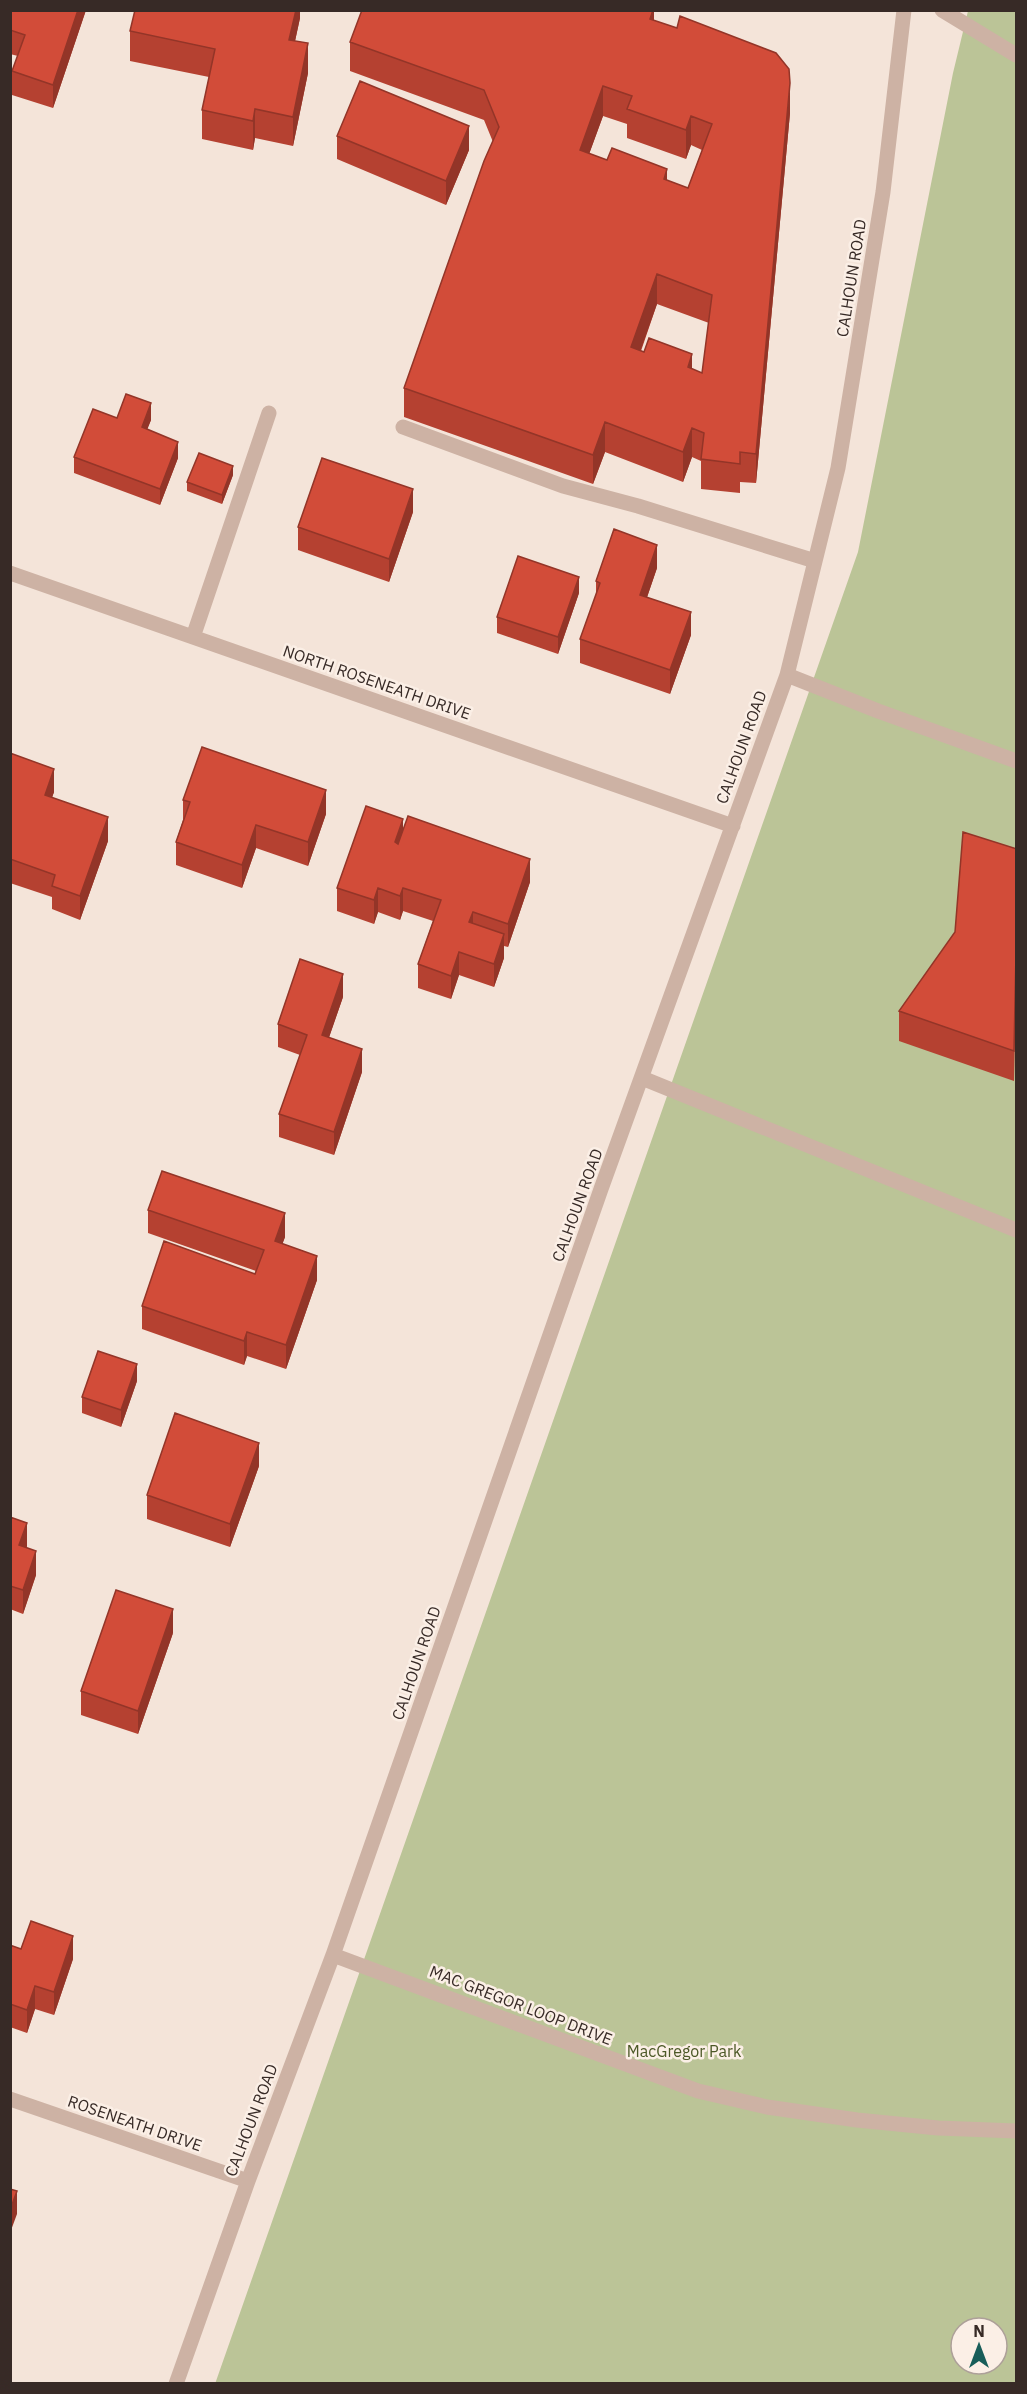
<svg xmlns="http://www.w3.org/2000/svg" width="1027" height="2394" viewBox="0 0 1027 2394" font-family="'IBM Plex Sans',sans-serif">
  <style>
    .green { fill: #bbc497; fill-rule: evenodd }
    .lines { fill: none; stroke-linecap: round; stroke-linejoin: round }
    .minor { stroke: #cdb2a4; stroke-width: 15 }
    .wall { fill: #b54131; fill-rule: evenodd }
    .shaded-wall { fill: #933528 }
    .building { fill: #d24c39; stroke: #933528; stroke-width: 1.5; fill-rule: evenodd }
    .labels { text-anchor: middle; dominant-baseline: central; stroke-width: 5; stroke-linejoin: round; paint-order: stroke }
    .street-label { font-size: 16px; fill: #372a26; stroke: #fbefe6 }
    .park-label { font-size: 16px; fill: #4c5827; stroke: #fbefe6 }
  </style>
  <rect width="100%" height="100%" fill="#f4e4d9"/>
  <path class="green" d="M 968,11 L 1016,11 L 1016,2383 L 215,2384 L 858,552 L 953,73 ZM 961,2328 L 997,2328 L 997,2364 L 961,2364 Z"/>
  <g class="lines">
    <path class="minor" d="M 942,10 L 1016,55
      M 403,427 L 563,486 L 638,506 L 815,561
      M 10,573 L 733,826
      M 193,637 L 269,413
      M 787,675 L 878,711 L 1016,761
      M 642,1078 L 1016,1230
      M 333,1955 L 698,2091 L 767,2107 L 857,2120 L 938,2128 L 1016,2131
      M 10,2099 L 248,2181
      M 176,2384 L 248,2181 L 333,1955 L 601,1189 L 787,675 L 838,468 L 883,192 L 904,10"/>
  </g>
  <path class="wall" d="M 10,10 L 86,10 L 53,108 L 12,95 L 12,71 L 18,56 L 10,54 Z
    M 300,10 L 300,18 L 295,41 L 308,73 L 293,146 L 255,138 L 253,150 L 202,139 L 202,110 L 209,77 L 130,61 L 130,31 Z
    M 654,10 L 654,20 L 790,113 L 756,483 L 740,482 L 740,493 L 701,489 L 701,461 L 692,457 L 683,482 L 605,452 L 593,484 L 404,417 L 404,388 L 493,142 L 484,120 L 350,71 L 350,42 ZM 603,116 L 627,124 L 627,138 L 686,159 L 691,145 L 702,150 L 688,188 L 589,154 ZM 657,304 L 709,323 L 702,373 L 641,351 Z
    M 337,136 L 469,150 L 446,205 L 337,159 Z
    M 117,418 L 151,420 L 147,429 L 178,458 L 160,505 L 74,473 L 74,457 Z
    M 233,475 L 222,504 L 187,491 L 187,482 Z
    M 413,512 L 389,582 L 298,550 L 298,527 Z
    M 657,568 L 647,597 L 691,635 L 670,694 L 580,663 L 580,639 L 596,595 L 596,581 Z
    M 579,593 L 558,654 L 497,633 L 497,617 Z
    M 10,753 L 54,792 L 52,797 L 108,841 L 80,920 L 52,909 L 52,897 L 10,883 Z
    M 183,800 L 326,814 L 308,866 L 256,848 L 242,888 L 176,865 L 176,842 L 183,820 Z
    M 403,830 L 530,882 L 508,947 L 504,946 L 504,958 L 494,987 L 459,975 L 451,999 L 418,988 L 418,964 L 433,921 L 403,911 L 400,920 L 378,912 L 374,924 L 337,911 L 337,888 Z
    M 1017,849 L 1017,981 L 1016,982 L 1014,1081 L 899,1041 L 899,1011 Z
    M 343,997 L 329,1037 L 362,1072 L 334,1155 L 279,1137 L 279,1114 L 300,1055 L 278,1047 L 278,1024 Z
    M 148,1210 L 285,1237 L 282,1244 L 317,1280 L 286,1369 L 247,1356 L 244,1365 L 142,1329 L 142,1306 L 255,1274 L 256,1271 L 148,1233 Z
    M 137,1381 L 121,1427 L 82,1413 L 82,1397 Z
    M 259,1466 L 230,1547 L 147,1519 L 147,1495 Z
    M 10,1517 L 27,1546 L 26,1548 L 36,1575 L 23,1614 L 10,1609 Z
    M 173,1633 L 138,1734 L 81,1715 L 81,1691 Z
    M 10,1945 L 21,1949 L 73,1959 L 54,2015 L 35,2009 L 27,2033 L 10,2027 Z"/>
  <path class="shaded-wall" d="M 78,10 L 86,10 L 53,108 L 53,85 Z
    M 296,10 L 300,10 L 300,18 L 289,69 L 289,40 Z
    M 653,10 L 654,10 L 654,37 L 650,19 Z
    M 308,43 L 308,73 L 293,146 L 293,117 Z
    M 790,83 L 790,113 L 756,483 L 756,454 Z
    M 603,86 L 603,116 L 580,179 L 580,150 Z
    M 255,109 L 255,138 L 253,150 L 253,121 Z
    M 691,116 L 691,145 L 686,159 L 686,130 Z
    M 469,126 L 469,150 L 446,205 L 446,181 Z
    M 667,169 L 667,198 L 664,179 Z
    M 657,274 L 657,304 L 631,377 L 631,347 Z
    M 692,354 L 692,383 L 688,367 Z
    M 151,403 L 151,420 L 142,443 L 142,427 Z
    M 605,422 L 605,452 L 593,484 L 593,455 Z
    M 692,428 L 692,457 L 683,482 L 683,452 Z
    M 178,442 L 178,458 L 160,505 L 160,489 Z
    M 233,466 L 233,475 L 222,504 L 222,495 Z
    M 413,489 L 413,512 L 389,582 L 389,559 Z
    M 657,545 L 657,568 L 640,618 L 640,595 Z
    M 579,577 L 579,593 L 558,654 L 558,637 Z
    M 691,612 L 691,635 L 670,694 L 670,670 Z
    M 54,769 L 54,792 L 45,818 L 45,795 Z
    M 326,790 L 326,814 L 308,866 L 308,842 Z
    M 108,817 L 108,841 L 80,920 L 80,896 Z
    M 403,819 L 403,842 L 395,866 L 395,842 Z
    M 256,825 L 256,848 L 242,888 L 242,865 Z
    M 530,859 L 530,882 L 508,947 L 508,924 Z
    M 378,888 L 378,912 L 374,924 L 374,900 Z
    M 403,888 L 403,911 L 400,920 L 400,896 Z
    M 473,912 L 473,935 L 469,922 Z
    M 504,934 L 504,958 L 494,987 L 494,964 Z
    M 459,952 L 459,975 L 451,999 L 451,976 Z
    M 1017,952 L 1017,981 L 1016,982 L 1014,1081 L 1016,953 Z
    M 343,974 L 343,997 L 322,1058 L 322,1035 Z
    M 362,1049 L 362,1072 L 334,1155 L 334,1132 Z
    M 285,1213 L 285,1237 L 275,1265 L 275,1241 Z
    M 317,1256 L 317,1280 L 286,1369 L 286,1345 Z
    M 247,1332 L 247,1356 L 244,1365 L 244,1341 Z
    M 137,1364 L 137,1381 L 121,1427 L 121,1410 Z
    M 259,1443 L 259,1466 L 230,1547 L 230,1524 Z
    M 27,1523 L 27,1546 L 19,1569 L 19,1545 Z
    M 36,1551 L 36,1575 L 23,1614 L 23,1590 Z
    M 173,1609 L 173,1633 L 138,1734 L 138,1711 Z
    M 73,1936 L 73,1959 L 54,2015 L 54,1992 Z
    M 35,1986 L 35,2009 L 27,2033 L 27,2010 Z
    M 17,2191 L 17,2214 L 10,2233 L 10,2210 Z"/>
  <path class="building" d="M 10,10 L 78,10 L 53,85 L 12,71 L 25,35 L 10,30 Z
    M 135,10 L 296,10 L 289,40 L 308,43 L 293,117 L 255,109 L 253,121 L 202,110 L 215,49 L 130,31 Z
    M 362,10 L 653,10 L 650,19 L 677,28 L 680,16 L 776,53 L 789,69 L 790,83 L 756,454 L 740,452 L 740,464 L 701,459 L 704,433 L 692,428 L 683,452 L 605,422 L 593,455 L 404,388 L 484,161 L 499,127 L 484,90 L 350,42 ZM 603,86 L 632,96 L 627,109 L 686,130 L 691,116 L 712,124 L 688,188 L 664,179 L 667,169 L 612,148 L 607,160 L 580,150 ZM 657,274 L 712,295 L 702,373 L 688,367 L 692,354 L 649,338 L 644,352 L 631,347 Z
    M 360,81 L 469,126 L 446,181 L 337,136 Z
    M 126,394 L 151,403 L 142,427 L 178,442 L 160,489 L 74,457 L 93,409 L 117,418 Z
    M 199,453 L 233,466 L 222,495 L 187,482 Z
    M 322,458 L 413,489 L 389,559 L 298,527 Z
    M 614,529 L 657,545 L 640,595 L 691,612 L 670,670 L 580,639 L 600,583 L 596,581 Z
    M 518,556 L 579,577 L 558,637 L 497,617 Z
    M 202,747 L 326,790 L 308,842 L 256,825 L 242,865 L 176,842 L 190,802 L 183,800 Z
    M 10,753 L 54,769 L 45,795 L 108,817 L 80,896 L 52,886 L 55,875 L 10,859 Z
    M 366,806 L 403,819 L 395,842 L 398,844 L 408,816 L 530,859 L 508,924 L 473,912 L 469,922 L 504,934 L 494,964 L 459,952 L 451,976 L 418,964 L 441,900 L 403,888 L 400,896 L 378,888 L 374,900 L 337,888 Z
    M 963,832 L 1017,849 L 1017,952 L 1016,953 L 1014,1051 L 899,1011 L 955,932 Z
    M 300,959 L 343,974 L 322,1035 L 362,1049 L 334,1132 L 279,1114 L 307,1035 L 278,1024 Z
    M 162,1171 L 285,1213 L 275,1241 L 317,1256 L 286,1345 L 247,1332 L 244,1341 L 142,1306 L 164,1241 L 255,1274 L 264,1250 L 148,1210 Z
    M 98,1351 L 137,1364 L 121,1410 L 82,1397 Z
    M 175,1413 L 259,1443 L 230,1524 L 147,1495 Z
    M 10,1517 L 27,1523 L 19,1545 L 36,1551 L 23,1590 L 10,1586 Z
    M 116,1590 L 173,1609 L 138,1711 L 81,1691 Z
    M 31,1921 L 73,1936 L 54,1992 L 35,1986 L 27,2010 L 10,2004 L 10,1945 L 21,1949 Z
    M 10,2189 L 17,2191 L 10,2210 Z"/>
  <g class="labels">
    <g class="street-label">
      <text transform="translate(851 278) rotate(-81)">CALHOUN ROAD</text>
      <text transform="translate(377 682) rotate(19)">NORTH ROSENEATH DRIVE</text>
      <text transform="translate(741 747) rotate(-70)">CALHOUN ROAD</text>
      <text transform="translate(577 1205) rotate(-70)">CALHOUN ROAD</text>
      <text transform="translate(416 1663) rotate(-71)">CALHOUN ROAD</text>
      <text transform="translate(521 2005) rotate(21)">MAC GREGOR LOOP DRIVE</text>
      <text transform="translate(251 2120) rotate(-69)">CALHOUN ROAD</text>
      <text transform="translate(135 2123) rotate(19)">ROSENEATH DRIVE</text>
    </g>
    <g class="park-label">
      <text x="684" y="2051">MacGregor Park</text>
    </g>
  </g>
  <rect width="1027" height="2394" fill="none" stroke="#372a26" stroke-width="24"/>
  <g transform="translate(979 2346)"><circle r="28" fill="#fbefe6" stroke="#ada099" stroke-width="1.5"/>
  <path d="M0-4.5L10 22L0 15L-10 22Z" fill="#185d59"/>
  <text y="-9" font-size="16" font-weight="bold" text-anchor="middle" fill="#372a26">N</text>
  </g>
</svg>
